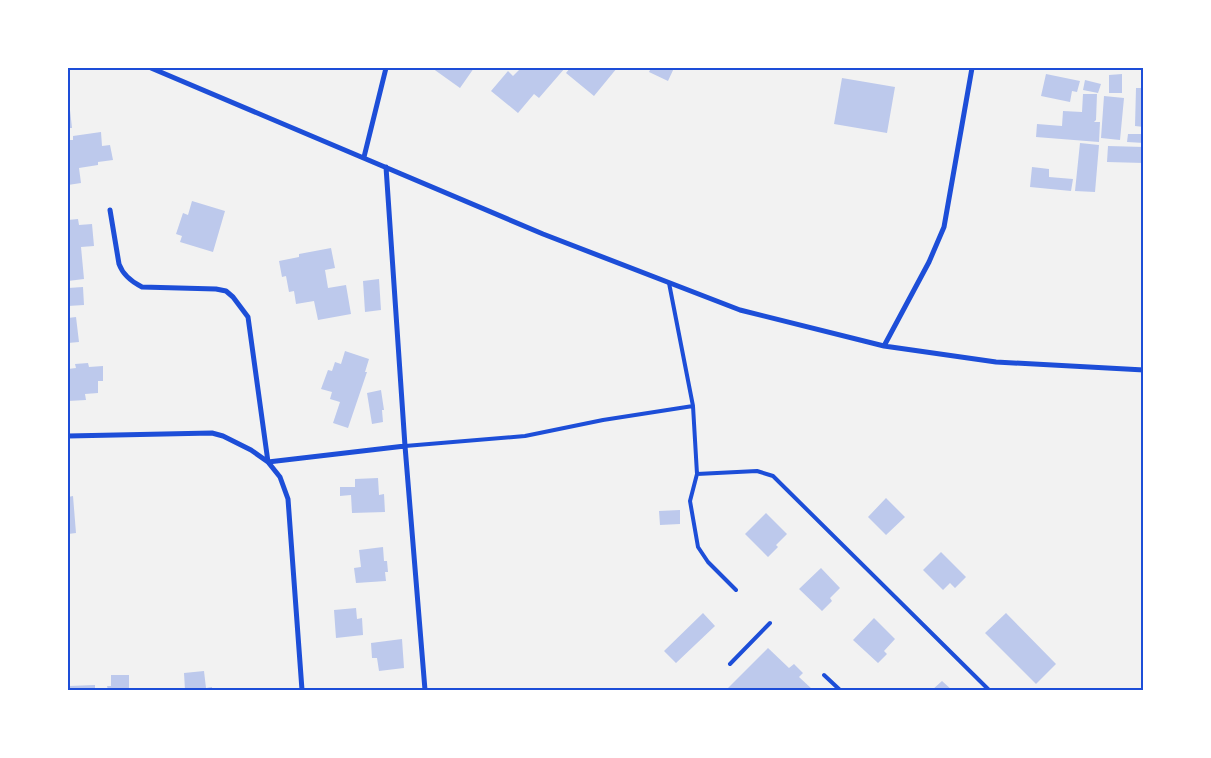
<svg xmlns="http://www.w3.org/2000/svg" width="1211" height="758" viewBox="0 0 1211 758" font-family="'IBM Plex Sans',sans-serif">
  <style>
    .building { fill: #bdc9ec }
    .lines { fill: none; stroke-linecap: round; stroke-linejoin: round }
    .service { stroke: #1d4ed8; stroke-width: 4 }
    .minor { stroke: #1d4ed8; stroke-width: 5 }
    .neatline { fill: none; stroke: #1d4ed8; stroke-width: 2 }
  </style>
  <rect width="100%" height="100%" fill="#f2f2f2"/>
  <path class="building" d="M 432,68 L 474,68 L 460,88 Z
    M 521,68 L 565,68 L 539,98 L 534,94 L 518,113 L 491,91 L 508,71 L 513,76 Z
    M 570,68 L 617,68 L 594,96 L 566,73 Z
    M 651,68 L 674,68 L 668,81 L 649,72 Z
    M 1046,74 L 1080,81 L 1077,92 L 1072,91 L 1070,102 L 1041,96 Z
    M 1122,74 L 1122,93 L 1109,93 L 1109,75 Z
    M 842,78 L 895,87 L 887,133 L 834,124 Z
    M 1085,80 L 1101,84 L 1098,93 L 1083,90 Z
    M 1136,88 L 1144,88 L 1144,127 L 1135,126 Z
    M 1083,94 L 1097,94 L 1096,120 L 1094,122 L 1100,122 L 1099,142 L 1036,137 L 1037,124 L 1062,126 L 1063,111 L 1082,112 Z
    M 1104,96 L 1124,98 L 1120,140 L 1101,138 Z
    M 68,101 L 69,101 L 72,128 L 68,128 Z
    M 101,132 L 102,146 L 110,145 L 113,160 L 98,162 L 98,165 L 79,168 L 81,183 L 68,185 L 68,140 L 73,140 L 73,136 Z
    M 1128,134 L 1144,134 L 1144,143 L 1127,142 Z
    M 1080,143 L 1099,145 L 1095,192 L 1075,191 Z
    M 1108,146 L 1144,147 L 1144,163 L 1107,162 Z
    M 1032,167 L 1049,169 L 1049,177 L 1073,179 L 1071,191 L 1030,187 Z
    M 192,201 L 225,211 L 213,252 L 180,242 L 182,236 L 176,234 L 183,213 L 188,215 Z
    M 78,219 L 79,225 L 92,224 L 94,246 L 81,247 L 84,279 L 68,281 L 68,220 Z
    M 331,248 L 335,268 L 325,270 L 328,288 L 346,285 L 351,314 L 318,320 L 314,301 L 296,304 L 294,291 L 289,292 L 286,276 L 282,277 L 279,261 L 299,257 L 299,254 Z
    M 379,279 L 381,310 L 365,312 L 363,281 Z
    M 83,287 L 84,305 L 68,306 L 68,288 Z
    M 76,317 L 79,342 L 68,343 L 68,318 Z
    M 345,351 L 369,359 L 365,372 L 367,372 L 348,428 L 333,423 L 340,402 L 330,399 L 332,392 L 321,389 L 328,370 L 332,371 L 335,362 L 341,364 Z
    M 88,363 L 89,367 L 103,366 L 103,381 L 98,381 L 98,393 L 85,394 L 86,400 L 68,401 L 68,369 L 76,368 L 75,364 Z
    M 381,390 L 384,410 L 382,410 L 383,422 L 372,424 L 367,393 Z
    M 378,478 L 379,495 L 384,494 L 385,512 L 352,513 L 351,495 L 340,496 L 340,487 L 355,487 L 355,479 Z
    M 73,496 L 76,533 L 68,534 L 68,497 Z
    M 886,498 L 905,517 L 886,535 L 868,517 Z
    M 680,510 L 680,524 L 660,525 L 659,511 Z
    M 766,513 L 787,534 L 776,545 L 778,547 L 768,557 L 745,534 Z
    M 383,547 L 384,561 L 387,561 L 388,572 L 385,572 L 386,581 L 356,583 L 354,568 L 361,567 L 359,550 Z
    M 941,552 L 966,577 L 955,588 L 950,583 L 943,590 L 923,570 Z
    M 821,568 L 840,588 L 830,598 L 832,601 L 822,611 L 799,589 Z
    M 356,608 L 357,619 L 362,618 L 363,635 L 336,638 L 334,610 Z
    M 703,613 L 715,626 L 676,663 L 664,651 Z
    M 1006,613 L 1056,664 L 1036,684 L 985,633 Z
    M 874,618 L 895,639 L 884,651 L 887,654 L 878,663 L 853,640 Z
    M 402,639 L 404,668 L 379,671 L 377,658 L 372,658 L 371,643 Z
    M 768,648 L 789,668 L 794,664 L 803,673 L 799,677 L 813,690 L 726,690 Z
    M 204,671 L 206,688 L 212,687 L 212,690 L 185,690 L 184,673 Z
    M 111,675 L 129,675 L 129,690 L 108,690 L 107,686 L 111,686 Z
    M 942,681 L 952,690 L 932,690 Z
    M 95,685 L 95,690 L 70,690 L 69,686 Z"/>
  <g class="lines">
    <path class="service" d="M 669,283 L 693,406 L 697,474 L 690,501 L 698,547 L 708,562 L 736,590
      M 405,446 L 525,436 L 603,420 L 693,406
      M 697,474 L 757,471 L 773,476 L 989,690
      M 730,664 L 770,623
      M 824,675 L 840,690"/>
    <path class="minor" d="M 151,68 L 543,234 L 740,310 L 884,346 L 996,362 L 1144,370
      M 364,157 L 386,68
      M 386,167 L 405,446 L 425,690
      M 110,210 L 119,264 C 123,275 132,282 142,287 L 216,289 L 226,291 L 233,297 L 248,317 L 268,462 L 405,446
      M 884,346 L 929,262 L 944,227 L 972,68
      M 68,436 L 212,433 L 223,436 L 251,450 L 268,462 L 280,477 L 288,499 L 302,690"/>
  </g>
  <rect width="1211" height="758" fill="none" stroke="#ffffff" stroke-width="138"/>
  <rect x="69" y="69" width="1073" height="620" class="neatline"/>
</svg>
